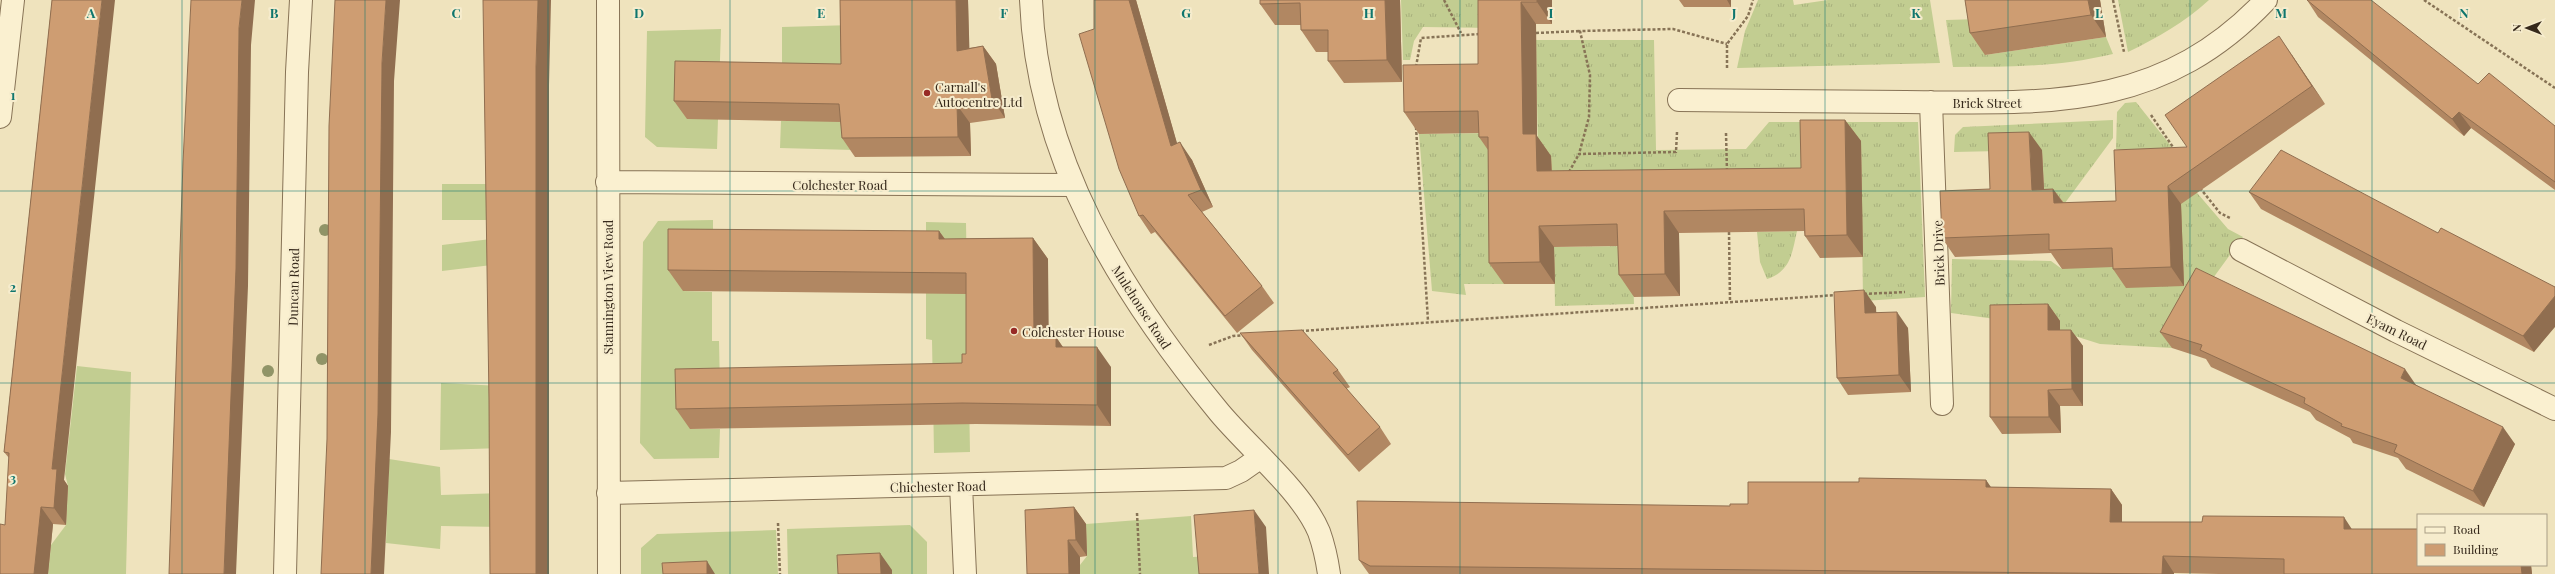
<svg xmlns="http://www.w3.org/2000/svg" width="2555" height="574" viewBox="0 0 2555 574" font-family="'Playfair Display',serif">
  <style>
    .grass { fill: url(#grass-tufts) }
    .garden { fill: #c2cd91 }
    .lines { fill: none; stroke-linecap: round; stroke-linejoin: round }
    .minor-casing { stroke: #877356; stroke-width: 24 }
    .path { stroke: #877356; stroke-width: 2.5; stroke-dasharray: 3 2; stroke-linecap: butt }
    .minor { stroke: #faf0d0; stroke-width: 22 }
    .tree { fill: #909467 }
    .wall { fill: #b18762 }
    .shaded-wall { fill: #906e50 }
    .building { fill: #ce9d72; stroke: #906e50 }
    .grid { fill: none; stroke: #0f766e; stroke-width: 1; stroke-opacity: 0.55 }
    .poi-dot { fill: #972a25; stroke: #f6eccd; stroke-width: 1.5 }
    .labels { text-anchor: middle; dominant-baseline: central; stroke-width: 4; stroke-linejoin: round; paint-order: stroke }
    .poi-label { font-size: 13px; fill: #36291b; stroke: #f6eccd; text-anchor: start }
    .street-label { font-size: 13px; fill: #36291b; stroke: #f6eccd }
    .grid-label { font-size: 13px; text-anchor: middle; font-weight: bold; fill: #0f766e; stroke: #f6eccd; stroke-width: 4; stroke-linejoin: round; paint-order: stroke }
  </style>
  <defs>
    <pattern id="grass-tufts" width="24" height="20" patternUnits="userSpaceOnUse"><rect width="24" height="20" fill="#c2cd91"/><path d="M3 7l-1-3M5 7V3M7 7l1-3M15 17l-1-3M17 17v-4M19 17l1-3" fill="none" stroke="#a7b07c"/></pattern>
  </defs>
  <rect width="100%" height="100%" fill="#efe3bd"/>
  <path class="grass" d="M 1401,0 L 1508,0 L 1493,28 L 1423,27 L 1414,41 L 1410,60 L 1403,60 Z
    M 1758,0 L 1793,0 L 1794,5 L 1828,0 L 1930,0 L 1940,63 L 1737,68 L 1745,31 Z
    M 2118,0 L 2209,0 C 2185,22 2157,38 2128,52 Z
    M 1980,19 L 1985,55 L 2106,37 L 2113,54 C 2058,67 2010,67 1953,67 L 1946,20 Z
    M 1536,40 L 1654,40 L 1656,150 L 1746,149 L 1769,122 L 1918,122 L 1925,297 L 1863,301 L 1861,142 L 1816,189 L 1552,201 L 1538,156 Z
    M 2136,102 L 2171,146 L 2179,167 L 2127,169 L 2124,150 L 2116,149 L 2117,112 L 2125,103 Z
    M 2113,120 L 2113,138 L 2062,207 L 2045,208 L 2042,150 L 1954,152 L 1955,135 L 1963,127 Z
    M 1493,133 L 1503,158 L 1504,284 L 1464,284 L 1466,295 L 1432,291 L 1419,134 Z
    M 2180,173 L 2228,229 L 2243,237 L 2208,285 L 2172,348 L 2100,344 L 2040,325 L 1951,313 L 1952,259 L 2051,261 L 2062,269 Z
    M 1797,231 C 1792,253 1791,271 1767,279 L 1760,262 L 1757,232 Z
    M 1632,246 L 1634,304 L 1555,306 L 1554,247 Z"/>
  <path class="garden" d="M 853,25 L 854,150 L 780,148 L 781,121 L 812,121 L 813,82 L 782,81 L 782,27 Z
    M 721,29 L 717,149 L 657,147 L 645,137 L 647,31 Z
    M 442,184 L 498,184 L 498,220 L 442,220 Z
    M 713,220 L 713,250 L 683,291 L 712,292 L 712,341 L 719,341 L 720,389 L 691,429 L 720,429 L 719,458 L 654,459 L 640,443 L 643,242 L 658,221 Z
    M 926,222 L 966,223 L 970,452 L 934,453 L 932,340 L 926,339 Z
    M 499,238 L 500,264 L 442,271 L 442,245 Z
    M 77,366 L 131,372 L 126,574 L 48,574 L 51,545 L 66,525 L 68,486 L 65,474 Z
    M 441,383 L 501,386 L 502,448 L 440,450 Z
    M 389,459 L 440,467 L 441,495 L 502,493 L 502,527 L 441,526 L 440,549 L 386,543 Z
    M 1191,516 L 1193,557 L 1210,556 L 1211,574 L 1080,574 L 1080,565 L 1087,556 L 1086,524 Z
    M 910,525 L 927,542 L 927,574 L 892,574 L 892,570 L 849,574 L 788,574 L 787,529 Z
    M 776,530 L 778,574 L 641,574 L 641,548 L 657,534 Z"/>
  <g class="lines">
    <defs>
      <path id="minor" d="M 608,0 L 609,574
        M 1031,0 C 1037,159 1121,293 1219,412 C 1248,447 1302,491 1319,532 C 1324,546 1327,560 1329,574
        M 1679,100 C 1754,100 1829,101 1905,102 C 2046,103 2160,112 2266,0
        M 1931,102 L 1942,404
        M 0,117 L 13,0
        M 607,182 L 1074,185
        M 2241,250 L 2396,331 L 2555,409
        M 961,485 L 965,574
        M 608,493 L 1226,478 L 1241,471 L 1261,457
        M 285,574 L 297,72 L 301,0"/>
    </defs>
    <use href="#minor" class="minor-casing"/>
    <path class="path" d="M 1444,0 L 1461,33
      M 2113,0 L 2124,52
      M 2424,0 L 2555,88
      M 1536,33 L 1580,31
      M 1416,67 L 1421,38 L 1480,34
      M 1727,68 L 1727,44 L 1748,16 L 1753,0
      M 2151,115 L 2175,150
      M 1416,127 L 1428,321
      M 1677,132 L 1676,152 L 1579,154 L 1589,117 L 1590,75 L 1580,31 L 1673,29 L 1727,44
      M 1726,133 L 1727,172
      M 1569,172 L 1579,154
      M 2200,188 L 2220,213 L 2230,218
      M 1729,232 L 1730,301
      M 1864,294 L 1905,292
      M 1301,331 L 1837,295
      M 1209,345 L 1233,336 L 1245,335
      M 1137,513 L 1140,574
      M 778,523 L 780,574"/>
    <use href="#minor" class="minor"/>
  </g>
  <g class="tree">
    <circle cx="325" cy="230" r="6"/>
    <circle cx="322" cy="359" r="6"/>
    <circle cx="268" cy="371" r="6"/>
  </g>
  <path class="wall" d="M 52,0 L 64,480 L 68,486 L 66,525 L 53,524 L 48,574 L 0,574 L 5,525 L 9,458 L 4,452 Z
    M 840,0 L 968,0 L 969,48 L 983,46 L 996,64 L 1005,118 L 970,123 L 971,156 L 855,157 L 842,138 L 841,122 L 687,119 L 674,101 L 841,64 Z
    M 1094,0 L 1136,0 L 1177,144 L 1192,160 L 1213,207 L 1202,212 L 1262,286 L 1274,303 L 1237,333 L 1155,232 L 1151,234 L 1139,216 L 1094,29 Z
    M 1260,0 L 1400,0 L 1402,82 L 1344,83 L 1328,61 L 1328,52 L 1316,52 L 1301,30 L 1301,25 L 1275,25 L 1260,4 Z
    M 1478,0 L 1552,0 L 1552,24 L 1536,24 L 1537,136 L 1551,156 L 1552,171 L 1801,168 L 1845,120 L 1861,141 L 1863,257 L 1820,258 L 1805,236 L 1804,231 L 1679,233 L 1680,296 L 1634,297 L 1619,275 L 1618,246 L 1554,247 L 1555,284 L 1504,284 L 1489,263 L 1488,150 L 1479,137 L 1479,133 L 1419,134 L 1404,112 L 1478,64 Z
    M 1679,0 L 1731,0 L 1731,7 L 1684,7 Z
    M 1965,0 L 2100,0 L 2106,37 L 1985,55 L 1970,33 Z
    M 2307,0 L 2478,84 L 2555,126 L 2555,190 L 2471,128 L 2464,136 L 2318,17 Z
    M 2292,55 L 2325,104 L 2181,204 L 2184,286 L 2126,288 L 2113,269 L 2113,267 L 2062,269 L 2051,253 L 1955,257 L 1942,238 L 1990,189 L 2042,150 L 2044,189 L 2053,189 L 2064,203 L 2116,201 L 2187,147 Z
    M 2249,192 L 2438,233 L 2555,287 L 2534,352 L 2261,209 Z
    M 939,231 L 945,239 L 1033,238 L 1048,259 L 1048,337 L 1056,337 L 1063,347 L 1111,367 L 1111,426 L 976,424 L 690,429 L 676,409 L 962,363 L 966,354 L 966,294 L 683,291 L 668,270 Z
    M 2048,304 L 2060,321 L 2060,330 L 2071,330 L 2083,346 L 2083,406 L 2060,406 L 2061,433 L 2002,434 L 1990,417 Z
    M 1876,307 L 1876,312 L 1908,328 L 1911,392 L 1848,395 L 1837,378 Z
    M 2160,332 L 2416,385 L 2515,444 L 2484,507 L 2406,469 L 2398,458 L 2353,443 L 2350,438 L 2316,420 L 2310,412 L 2211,367 L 2206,359 L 2172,348 Z
    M 1240,333 L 1338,370 L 1350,387 L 1346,389 L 1380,427 L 1391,444 L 1359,472 L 1252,350 Z
    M 1986,480 L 1990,487 L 2111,489 L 2122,505 L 2122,522 L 2352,529 L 2418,565 L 2531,565 L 2532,574 L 2219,574 L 2174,573 L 2174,574 L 1369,574 L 1359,560 L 1730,506 L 1748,504 L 1859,482 Z
    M 1074,507 L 1086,524 L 1087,556 L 1080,557 L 1080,574 L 1027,574 Z"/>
  <path class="shaded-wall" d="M 102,0 L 115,0 L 64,480 L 68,486 L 66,525 L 54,508 L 52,469 Z
    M 242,0 L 255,0 L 251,45 L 248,286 L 236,574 L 224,574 L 239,28 Z
    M 386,0 L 400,0 L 394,81 L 391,432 L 384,574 L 371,574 L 382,63 Z
    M 538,0 L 551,0 L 549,85 L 549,574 L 536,574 L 536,67 Z
    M 956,0 L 968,0 L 970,69 L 957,51 Z
    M 1129,0 L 1136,0 L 1183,164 L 1171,146 Z
    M 1385,0 L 1400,0 L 1402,82 L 1387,60 Z
    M 1537,0 L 1552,0 L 1552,24 L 1537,2 Z
    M 1727,0 L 1731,0 L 1731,7 Z
    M 2088,0 L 2100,0 L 2106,37 L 2091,15 Z
    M 1521,2 L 1536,24 L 1537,136 L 1551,156 L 1552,193 L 1537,171 L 1523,134 Z
    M 2279,36 L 2292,55 L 2325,104 L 2312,86 Z
    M 983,46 L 996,64 L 1005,118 L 992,99 Z
    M 957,105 L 970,123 L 971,156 L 958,137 Z
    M 2459,112 L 2471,128 L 2464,136 L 2452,119 Z
    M 1845,120 L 1861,141 L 1863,257 L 1847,235 Z
    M 2029,132 L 2042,150 L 2045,209 L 2032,190 Z
    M 1180,142 L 1192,160 L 1213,207 L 1201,190 Z
    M 2168,186 L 2181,204 L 2184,286 L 2171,267 Z
    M 2053,189 L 2066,207 L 2054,203 Z
    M 1664,211 L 1679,233 L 1680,296 L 1665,274 Z
    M 1539,226 L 1554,247 L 1555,284 L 1540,262 Z
    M 939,231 L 954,252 L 939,239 Z
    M 1033,238 L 1048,259 L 1049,358 L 1034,337 Z
    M 1864,290 L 1876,307 L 1877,330 L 1865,313 Z
    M 2555,296 L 2555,327 L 2534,352 L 2523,336 Z
    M 2048,304 L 2060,321 L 2060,347 L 2048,330 Z
    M 1897,312 L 1908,328 L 1911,392 L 1899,375 Z
    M 2071,330 L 2083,346 L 2083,406 L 2072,389 Z
    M 1056,337 L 1070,358 L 1056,347 Z
    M 1097,347 L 1111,367 L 1111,426 L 1097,405 Z
    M 2405,369 L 2416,385 L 2412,395 L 2401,378 Z
    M 2048,390 L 2060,406 L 2061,433 L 2049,417 Z
    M 2503,427 L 2515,444 L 2484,507 L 2473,491 Z
    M 1986,480 L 1998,497 L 1986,487 Z
    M 2111,489 L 2122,505 L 2122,538 L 2110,522 Z
    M 41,507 L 53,524 L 48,574 L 34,574 Z
    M 1074,507 L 1086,524 L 1087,556 L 1076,540 Z
    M 1254,510 L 1266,527 L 1269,574 L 1259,574 Z
    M 2344,517 L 2355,534 L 2344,529 Z
    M 1068,540 L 1080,557 L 1080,574 L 1069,574 Z
    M 880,553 L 892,570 L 892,574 L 881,574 Z
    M 2163,556 L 2174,573 L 2174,574 L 2162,574 Z
    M 707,561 L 715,574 L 707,574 Z
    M 2521,565 L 2531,565 L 2532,574 L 2522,574 Z"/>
  <path class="building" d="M 52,0 L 102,0 L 52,469 L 57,469 L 54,508 L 41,507 L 34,574 L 0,574 L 0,524 L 5,525 L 9,453 L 4,452 Z
    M 191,0 L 242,0 L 239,28 L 236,269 L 224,574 L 169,574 L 183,162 Z
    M 335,0 L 386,0 L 382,63 L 378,414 L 371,574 L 321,574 L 327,439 L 329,126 Z
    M 483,0 L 538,0 L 536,67 L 536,574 L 490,574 L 489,400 Z
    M 840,0 L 956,0 L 957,51 L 983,46 L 992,99 L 957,105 L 958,137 L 842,138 L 839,104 L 674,101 L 675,61 L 841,64 Z
    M 1094,0 L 1129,0 L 1171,146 L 1180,142 L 1201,190 L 1188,195 L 1262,286 L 1225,316 L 1143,215 L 1139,216 L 1119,169 L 1079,34 L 1094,29 Z
    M 1260,0 L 1385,0 L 1387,60 L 1328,61 L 1328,30 L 1301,30 L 1300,3 L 1260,4 Z
    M 1478,0 L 1537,0 L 1537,2 L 1521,2 L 1523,134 L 1536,134 L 1537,171 L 1801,168 L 1800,120 L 1845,120 L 1847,235 L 1805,236 L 1804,209 L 1664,211 L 1665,274 L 1619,275 L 1617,224 L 1539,226 L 1540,262 L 1489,263 L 1488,137 L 1479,137 L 1478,111 L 1404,112 L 1403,65 L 1478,64 Z
    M 1965,0 L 2088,0 L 2091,15 L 1970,33 Z
    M 2307,0 L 2371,0 L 2478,84 L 2489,73 L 2555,126 L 2555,182 L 2459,112 L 2452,119 Z
    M 2279,36 L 2312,86 L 2168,186 L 2171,267 L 2113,269 L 2112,248 L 2049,250 L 2049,234 L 1942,238 L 1940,191 L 1990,189 L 1988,133 L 2029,132 L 2032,190 L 2053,189 L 2054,203 L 2116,201 L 2114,150 L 2187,147 L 2165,115 Z
    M 2281,150 L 2438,233 L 2441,228 L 2555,287 L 2555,296 L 2523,336 L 2249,192 Z
    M 668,229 L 939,231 L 939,239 L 1033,238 L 1034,337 L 1056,337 L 1056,347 L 1097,347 L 1097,405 L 962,403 L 676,409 L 675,369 L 962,363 L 962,354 L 966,354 L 966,273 L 668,270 Z
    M 2196,268 L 2405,369 L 2401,378 L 2503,427 L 2473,491 L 2394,452 L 2397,445 L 2341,426 L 2342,424 L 2304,403 L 2305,398 L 2200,350 L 2202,345 L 2160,332 Z
    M 1864,290 L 1865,313 L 1897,312 L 1899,375 L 1837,378 L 1834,292 Z
    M 2048,304 L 2048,330 L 2071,330 L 2072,389 L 2048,390 L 2049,417 L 1990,417 L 1990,305 Z
    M 1302,330 L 1338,370 L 1333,373 L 1380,427 L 1348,455 L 1240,333 Z
    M 1859,478 L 1986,480 L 1986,487 L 2111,489 L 2110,522 L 2202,522 L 2203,516 L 2344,517 L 2344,529 L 2418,529 L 2418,565 L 2521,565 L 2522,574 L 2284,574 L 2284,559 L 2163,556 L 2162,574 L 1370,566 L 1359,560 L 1357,501 L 1730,506 L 1730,504 L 1748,504 L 1748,482 L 1859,482 Z
    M 1074,507 L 1076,540 L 1068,540 L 1069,574 L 1027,574 L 1025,510 Z
    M 1254,510 L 1259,574 L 1199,574 L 1194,515 Z
    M 880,553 L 881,574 L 838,574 L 837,555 Z
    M 707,561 L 707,574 L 663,574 L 662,563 Z"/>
  <path class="grid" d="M 182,0 L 182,574M 365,0 L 365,574M 548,0 L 548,574M 730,0 L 730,574M 912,0 L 912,574M 1095,0 L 1095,574M 1278,0 L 1278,574M 1460,0 L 1460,574M 1642,0 L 1642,574M 1825,0 L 1825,574M 2008,0 L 2008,574M 2190,0 L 2190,574M 2372,0 L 2372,574M 0,191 L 2555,191M 0,383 L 2555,383"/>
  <g class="poi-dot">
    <circle cx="927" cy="93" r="4"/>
    <circle cx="1014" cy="331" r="4"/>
  </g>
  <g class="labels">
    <g class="poi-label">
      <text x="935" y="86">Carnall's<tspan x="935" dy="15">Autocentre Ltd</tspan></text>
      <text x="1022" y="331">Colchester House</text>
    </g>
    <g class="street-label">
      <text x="1987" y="102">Brick Street</text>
      <text x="840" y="184">Colchester Road</text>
      <text transform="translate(1938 253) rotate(-92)">Brick Drive</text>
      <text transform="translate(293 287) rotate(-89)">Duncan Road</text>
      <text transform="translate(607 287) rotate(-90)">Stannington View Road</text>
      <text transform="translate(1142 307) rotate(57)">Mulehouse Road</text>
      <text transform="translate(2397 331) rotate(26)">Eyam Road</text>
      <text transform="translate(938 486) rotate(-1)">Chichester Road</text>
    </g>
  </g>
  <g class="grid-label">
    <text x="91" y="18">A</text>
    <text x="274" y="18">B</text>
    <text x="456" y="18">C</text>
    <text x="639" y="18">D</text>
    <text x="821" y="18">E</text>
    <text x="1004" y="18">F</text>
    <text x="1186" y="18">G</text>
    <text x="1369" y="18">H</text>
    <text x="1551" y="18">I</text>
    <text x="1734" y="18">J</text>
    <text x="1916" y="18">K</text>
    <text x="2099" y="18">L</text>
    <text x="2281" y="18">M</text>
    <text x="2464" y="18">N</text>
    <text x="13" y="100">1</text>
    <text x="13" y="292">2</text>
    <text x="13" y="483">3</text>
  </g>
  <rect x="2417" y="514" width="130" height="52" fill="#f6eccd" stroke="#a99e86"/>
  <rect x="2425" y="527" width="20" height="6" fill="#faf0d0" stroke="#a99e86"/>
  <text x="2453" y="534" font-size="12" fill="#36291b">Road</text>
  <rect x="2425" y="544" width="20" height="12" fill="#ce9d72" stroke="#a99e86"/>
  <text x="2453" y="554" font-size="12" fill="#36291b">Building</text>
  <g transform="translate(2527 28) rotate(270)" stroke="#f6eccd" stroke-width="3" paint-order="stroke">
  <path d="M0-3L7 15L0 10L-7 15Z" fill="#36291b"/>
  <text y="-6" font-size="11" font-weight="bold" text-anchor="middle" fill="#36291b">N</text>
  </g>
</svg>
